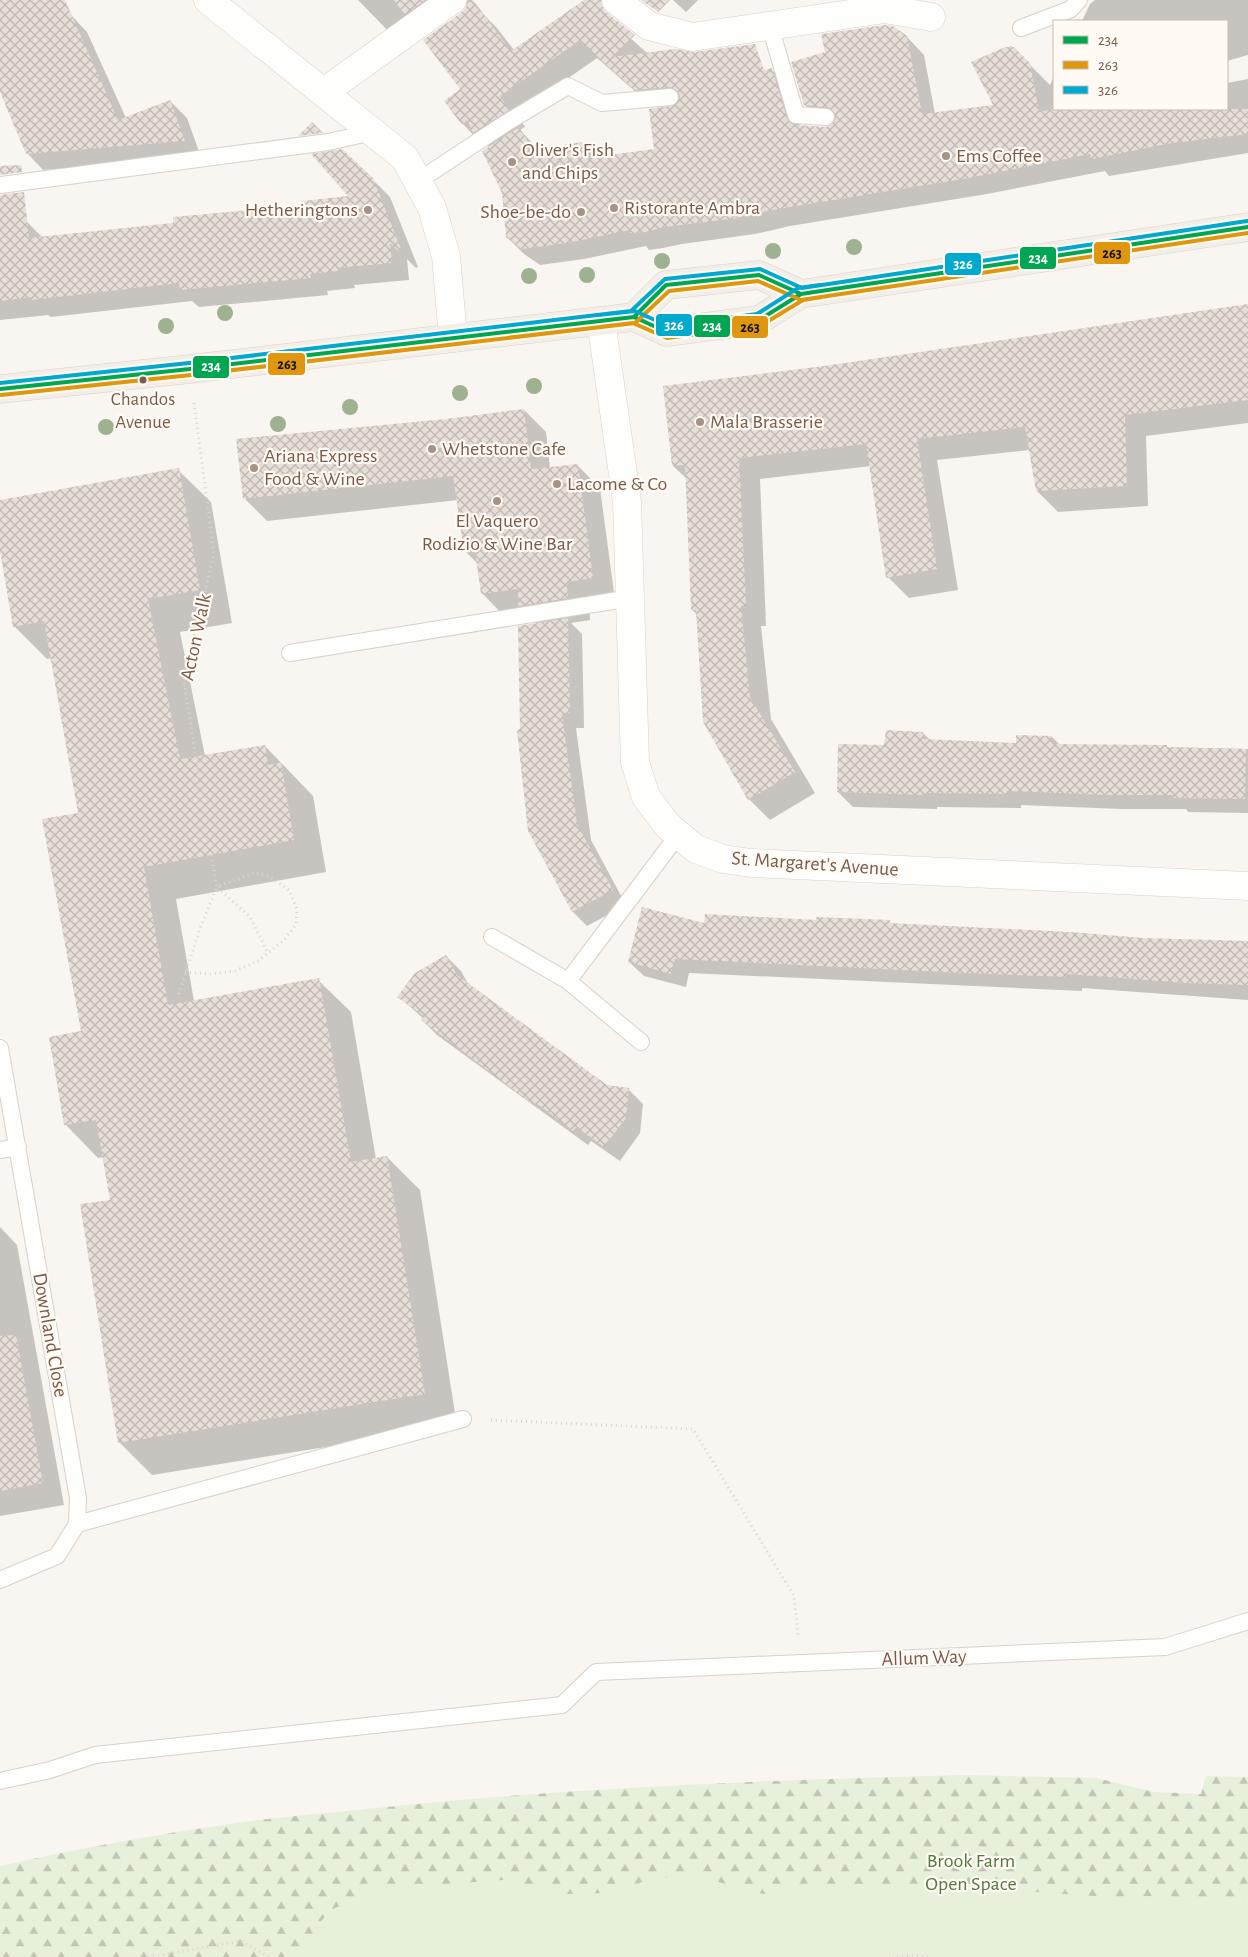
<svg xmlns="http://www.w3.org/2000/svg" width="1248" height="1957" viewBox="0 0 1248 1957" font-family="'Alegreya Sans',sans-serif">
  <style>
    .green { fill: #e7f0db }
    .forest { fill: url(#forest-firs) }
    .shadow { fill: #0003; fill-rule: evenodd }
    .building { fill: url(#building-cross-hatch) }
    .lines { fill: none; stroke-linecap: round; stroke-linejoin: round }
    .service-casing { stroke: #d7d1cb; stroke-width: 18 }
    .minor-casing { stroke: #d7d1cb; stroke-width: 29 }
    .primary-casing { stroke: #dad1cc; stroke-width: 29 }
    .path { stroke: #dcd5d0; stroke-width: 3; stroke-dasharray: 1 4; stroke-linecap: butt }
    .service { stroke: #fefefd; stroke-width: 16 }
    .minor { stroke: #fefefd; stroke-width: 28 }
    .primary { stroke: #f3eee8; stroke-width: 28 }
    .bus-1-casing { stroke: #fffaf3; stroke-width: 8 }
    .bus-2-casing { stroke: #fffaf3; stroke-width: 8 }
    .bus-3-casing { stroke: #fffaf3; stroke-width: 8 }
    .bus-1 { stroke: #00a651; stroke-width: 4 }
    .bus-2 { stroke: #de970f; stroke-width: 4 }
    .bus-3 { stroke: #00a9ce; stroke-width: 4 }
    .tree { fill: #9eb190 }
    .poi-dot { fill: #a69286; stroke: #fffaf3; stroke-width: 2 }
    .bus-dot { fill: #7a5c4d; stroke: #fffaf3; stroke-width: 2 }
    .labels { text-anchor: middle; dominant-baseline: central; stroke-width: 4.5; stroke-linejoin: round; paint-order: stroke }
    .bus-label { font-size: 19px; fill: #7a5c4d; stroke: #fffaf3 }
    .poi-label { font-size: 20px; fill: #7a5c4d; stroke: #fffaf3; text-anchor: start }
    .street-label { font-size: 20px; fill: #7a5c4d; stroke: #fffaf3 }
    .park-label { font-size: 20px; fill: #537a41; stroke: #fffaf3 }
    .line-badge { stroke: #fffaf3; stroke-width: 2 }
    .badge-label { font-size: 14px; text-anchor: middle; font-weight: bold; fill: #fff }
    .pale-badge-label { font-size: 14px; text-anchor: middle; font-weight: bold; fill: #111 }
  </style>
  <defs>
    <pattern id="forest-firs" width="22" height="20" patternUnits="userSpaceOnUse" patternTransform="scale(1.25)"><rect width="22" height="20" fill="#e7f0db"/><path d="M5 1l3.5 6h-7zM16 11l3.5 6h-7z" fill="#c0c6b4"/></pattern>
    <pattern id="building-cross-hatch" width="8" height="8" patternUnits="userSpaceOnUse" patternTransform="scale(1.25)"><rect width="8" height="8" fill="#e6ded7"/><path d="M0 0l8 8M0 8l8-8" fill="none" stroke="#bfb7b1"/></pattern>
  </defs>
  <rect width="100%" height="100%" fill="#f9f5f0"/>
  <path class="green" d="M 1248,1800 L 1248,1957 L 0,1957 L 0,1869 Z"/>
  <path class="forest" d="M 965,1775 L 1096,1778 L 1154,1792 L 1201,1794 L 1206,1776 L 1248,1777 L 1248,1902 L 1225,1902 L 1159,1896 L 1110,1897 L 912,1884 L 848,1884 L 800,1887 L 764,1894 L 738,1889 L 716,1881 L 684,1874 L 642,1882 L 608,1893 L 565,1894 L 503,1880 L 378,1889 L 333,1909 L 321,1921 L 305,1945 L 288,1957 L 0,1957 L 0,1866 C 76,1849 153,1835 230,1824 C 275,1817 321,1814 366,1809 C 565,1788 765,1780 965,1775 Z"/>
  <path class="shadow" d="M 0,0 L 30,0 L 71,15 L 87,32 L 126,118 L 170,101 L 187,118 L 201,157 L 43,170 L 27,153 L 0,90 Z
    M 358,0 L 432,0 L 394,37 Z
    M 587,0 L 740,135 L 771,69 L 788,86 L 800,127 L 825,128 L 834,124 L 822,122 L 805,105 L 907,37 L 924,55 L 935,114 L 995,106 L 973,63 L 1011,46 L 1050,85 L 1054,76 L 1054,109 L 1227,109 L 1227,83 L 1248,79 L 1248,153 L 1109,176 L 1105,171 L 987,194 L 790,226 L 755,234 L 682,244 L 663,248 L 649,250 L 646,246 L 584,259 L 540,265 L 524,254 L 507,237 L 503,192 L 489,147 L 481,139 L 479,141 L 463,124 L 461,89 L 480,11 L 497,28 L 514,50 ZM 597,58 L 653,107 L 672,105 L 656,151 L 597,158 L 582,143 L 539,150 L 520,130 L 525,127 L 517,114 Z
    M 673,0 L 698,0 L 686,12 Z
    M 1095,0 L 1248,0 L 1248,55 L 1227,61 L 1227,21 L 1082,21 L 1090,4 Z
    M 372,179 L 390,197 L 418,267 L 416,268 L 407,259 L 409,280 L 354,285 L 355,288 L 327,291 L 328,295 L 199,307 L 192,301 L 51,317 L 48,315 L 0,320 L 0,212 L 27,222 L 43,238 L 175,224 L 305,206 L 351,197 Z
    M 1248,305 L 1248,423 L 1146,436 L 1148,506 L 1058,512 L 1037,491 L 1030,450 L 937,460 L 958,590 L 909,598 L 888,577 L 871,466 L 760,479 L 766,626 L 761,626 L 771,719 L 815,793 L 770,820 L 749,799 L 698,615 L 692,610 L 687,479 L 673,466 L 824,367 Z
    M 524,410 L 546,432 L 550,468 L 577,465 L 600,488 L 615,600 L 589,604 L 590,620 L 571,623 L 582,634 L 584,728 L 576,728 L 591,840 L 626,905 L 587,926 L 573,912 L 529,830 L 522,730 L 538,624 L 526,613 L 504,616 L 482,593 L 478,564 L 465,551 L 458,500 L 267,521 L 245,499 L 237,441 L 446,421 Z
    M 178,470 L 211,502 L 232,623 L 180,632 L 205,756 L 265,746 L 313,796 L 326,872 L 176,899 L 194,1001 L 318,980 L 351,1012 L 376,1159 L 387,1157 L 420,1190 L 457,1426 L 152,1475 L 119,1442 L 112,1201 L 104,1157 L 98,1158 L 66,1125 L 51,1038 L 83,1032 L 79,814 L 52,658 L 47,659 L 14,626 L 0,544 L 0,501 Z
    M 923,733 L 931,741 L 1017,744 L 1052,737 L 1060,745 L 1248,749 L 1248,813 L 1188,812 L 1186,809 L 1121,809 L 1021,805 L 1021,808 L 937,807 L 937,809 L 853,807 L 838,792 L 885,746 Z
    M 817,921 L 890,922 L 893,925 L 1143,939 L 1248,943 L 1248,1000 L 1082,988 L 1082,991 L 689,973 L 686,987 L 644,976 L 629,962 L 706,925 Z
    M 446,956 L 461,971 L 468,984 L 606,1087 L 628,1089 L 643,1104 L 640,1133 L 620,1161 L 591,1141 L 588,1145 L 437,1035 L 422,1020 L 424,1019 L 399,997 Z
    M 0,1227 L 17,1245 L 64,1505 L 0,1516 Z"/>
  <path class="building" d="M 0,0 L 65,0 L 118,120 L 170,100 L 185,141 L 26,154 L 0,92 Z
    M 394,0 L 425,0 L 405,15 Z
    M 467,0 L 473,0 L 511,51 L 584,0 L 601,0 L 602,6 L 606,12 L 635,35 L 612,57 L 675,49 L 694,52 L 755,44 L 764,70 L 772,68 L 787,118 L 790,123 L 795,125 L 826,127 L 834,123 L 836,117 L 831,108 L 804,105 L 791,62 L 825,52 L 821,34 L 885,25 L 893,26 L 907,36 L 922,114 L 993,105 L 971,62 L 1005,47 L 1014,47 L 1030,63 L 1039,112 L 1054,109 L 1248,109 L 1248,134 L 1172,143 L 1091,159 L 1090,154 L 969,178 L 772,210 L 738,218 L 665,227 L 646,232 L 630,233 L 630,230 L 567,243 L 522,249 L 506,237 L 502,193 L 482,151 L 519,127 L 533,150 L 582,142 L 587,158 L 654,149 L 649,109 L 675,105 L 679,101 L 680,96 L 678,91 L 670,87 L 635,90 L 579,41 L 500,96 L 509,110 L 473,133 L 467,120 L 462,125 L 444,101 L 460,89 L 423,40 L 461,13 L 466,7 Z
    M 641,0 L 670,0 L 658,12 Z
    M 312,122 L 323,133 L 298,136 Z
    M 342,149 L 373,178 L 401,249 L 398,251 L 390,243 L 392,263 L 337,268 L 338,271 L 310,274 L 311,278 L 180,290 L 179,283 L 32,300 L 31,297 L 0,301 L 0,195 L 24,192 L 29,238 L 173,223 L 173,217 L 304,205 L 303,201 L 348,196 L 311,154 Z
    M 21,165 L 22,172 L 0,175 L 0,166 Z
    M 1248,304 L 1248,400 L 1125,415 L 1127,486 L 1036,491 L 1025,427 L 917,439 L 937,569 L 886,578 L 866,444 L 739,458 L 746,606 L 741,606 L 750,697 L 795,772 L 748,800 L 703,722 L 696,610 L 691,610 L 685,465 L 672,466 L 663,386 L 824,366 Z
    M 524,409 L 531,469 L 578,464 L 593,578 L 567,582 L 568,598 L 518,606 L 518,589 L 481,594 L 475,551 L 464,552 L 453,476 L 243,499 L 236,439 L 446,419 Z
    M 179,468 L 200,590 L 148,599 L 180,759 L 265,745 L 268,765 L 281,762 L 294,840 L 144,867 L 168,1005 L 319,978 L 351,1162 L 387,1156 L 425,1394 L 118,1443 L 80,1204 L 110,1200 L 96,1120 L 64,1125 L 49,1037 L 81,1031 L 42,819 L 78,813 L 44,621 L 13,627 L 0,551 L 0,500 Z
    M 568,618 L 570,713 L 562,714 L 577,824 L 613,890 L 572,912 L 528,831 L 517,730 L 520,729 L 518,626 Z
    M 886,730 L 923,732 L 923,739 L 1016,743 L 1016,735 L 1052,736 L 1052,744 L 1167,745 L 1167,747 L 1246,749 L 1245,799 L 1172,798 L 1172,795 L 1106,795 L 1007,791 L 1007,794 L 922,793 L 922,795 L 837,792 L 838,744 L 884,745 Z
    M 642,907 L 704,923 L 705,914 L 816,920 L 816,917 L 890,920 L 890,923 L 1070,932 L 1143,938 L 1248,941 L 1248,985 L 1185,983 L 1067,974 L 1067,977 L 963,973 L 675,959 L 671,974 L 628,962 Z
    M 446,955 L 457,975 L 607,1085 L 629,1088 L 626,1118 L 604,1147 L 576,1127 L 573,1131 L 536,1103 L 534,1105 L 421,1020 L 424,1016 L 397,997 L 415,973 Z
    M 16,1335 L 43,1483 L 0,1491 L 0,1336 Z"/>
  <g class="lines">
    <defs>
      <path id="service" d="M 770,26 L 796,115 L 826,117
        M 1021,28 L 1071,9 L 1079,0
        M 418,181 L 506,123 L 568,86 L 602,103 L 670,97
        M 0,185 L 328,142 L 373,132
        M 290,653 L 631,598
        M 492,937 L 568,981 L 641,1042
        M 568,981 L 678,835
        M 0,1048 L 78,1498 L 77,1524 L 57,1556 L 0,1580
        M 0,1150 L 18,1147
        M 77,1524 L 463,1419
        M 0,1781 L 50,1770 L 95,1755 L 562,1705 L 596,1672 L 1165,1647 L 1248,1621"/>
      <path id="minor" d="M 208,0 L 405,158 L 432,208 L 446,256 L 453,338
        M 616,0 L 649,26 L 692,37 L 885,9 L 931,17
        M 324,92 L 452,0
        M 601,321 L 627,502 L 635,762 L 646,797 L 668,826 L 696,849 L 723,859 L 751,863 L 1248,886"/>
      <path id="primary" d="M 634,317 L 666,285 L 759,275 L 801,294
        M 0,389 L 190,369 L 634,317 L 667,332 L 759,320 L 801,294 L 1248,227"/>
    </defs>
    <use href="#service" class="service-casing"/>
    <use href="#minor" class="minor-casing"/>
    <use href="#primary" class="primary-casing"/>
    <path class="path" d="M 194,403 L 214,553 L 184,681 L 201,791
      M 185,972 L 210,974 L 235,971 L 258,961 L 283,941 L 296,925 L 297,909 L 289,890 L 269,876 L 254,873 L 217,887 L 250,917 L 268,953
      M 179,994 L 200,928 L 217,887 L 211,855
      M 491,1420 L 693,1429 L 794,1596 L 798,1635
      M 148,1957 L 241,1941 L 269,1957
      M 892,1957 L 914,1955 L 928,1957"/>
    <use href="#service" class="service"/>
    <use href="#minor" class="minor"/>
    <use href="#primary" class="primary"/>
    <defs>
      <path id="bus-1" d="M 599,321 L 634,317 L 667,332 L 759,320 L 801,294 L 821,291
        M 0,389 L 190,369 L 634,317 L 666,285 L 759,275 L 801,294 L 1248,227"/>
      <path id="bus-2" d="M 600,327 L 633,323 L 667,338 L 760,326 L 803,300 L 822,297
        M 1,395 L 191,375 L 635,323 L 669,291 L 758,281 L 801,300 L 1248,233"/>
      <path id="bus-3" d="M 598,315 L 635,311 L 668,326 L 757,314 L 798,288 L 820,285
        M 0,383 L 189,363 L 631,311 L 665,279 L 760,269 L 802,288 L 1247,221"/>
    </defs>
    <use href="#bus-1" class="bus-1-casing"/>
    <use href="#bus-2" class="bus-2-casing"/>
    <use href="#bus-3" class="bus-3-casing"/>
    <use href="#bus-1" class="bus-1"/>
    <use href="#bus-2" class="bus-2"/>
    <use href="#bus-3" class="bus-3"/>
  </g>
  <g class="tree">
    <circle cx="854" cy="247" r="8"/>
    <circle cx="773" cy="251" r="8"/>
    <circle cx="662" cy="261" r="8"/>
    <circle cx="587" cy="275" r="8"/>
    <circle cx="529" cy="276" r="8"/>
    <circle cx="225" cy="313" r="8"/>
    <circle cx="166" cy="326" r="8"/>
    <circle cx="534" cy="386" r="8"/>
    <circle cx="460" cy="393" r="8"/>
    <circle cx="350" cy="407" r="8"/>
    <circle cx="278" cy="424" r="8"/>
    <circle cx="106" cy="427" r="8"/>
  </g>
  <g class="poi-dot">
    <circle cx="946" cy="156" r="5"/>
    <circle cx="512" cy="162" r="5"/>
    <circle cx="614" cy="208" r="5"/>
    <circle cx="368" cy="210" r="5"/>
    <circle cx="581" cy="212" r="5"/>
    <circle cx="700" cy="422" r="5"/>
    <circle cx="432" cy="449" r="5"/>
    <circle cx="254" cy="468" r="5"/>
    <circle cx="557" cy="484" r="5"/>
    <circle cx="497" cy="501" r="5"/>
  </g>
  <circle class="bus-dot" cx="143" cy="380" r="4.5"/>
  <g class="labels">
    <g class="bus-label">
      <text x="143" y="399">Chandos<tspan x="143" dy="23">Avenue</tspan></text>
    </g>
    <g class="poi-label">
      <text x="522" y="150">Oliver's Fish<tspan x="522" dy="23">and Chips</tspan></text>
      <text x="956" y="156">Ems Coffee</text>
      <text x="624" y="208">Ristorante Ambra</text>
      <text x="358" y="210" text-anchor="end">Hetheringtons</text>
      <text x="571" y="212" text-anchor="end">Shoe-be-do</text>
      <text x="710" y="422">Mala Brasserie</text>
      <text x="442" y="449">Whetstone Cafe</text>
      <text x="264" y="456">Ariana Express<tspan x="264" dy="23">Food &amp; Wine</tspan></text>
      <text x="567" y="484">Lacome &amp; Co</text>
      <text x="497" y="521" text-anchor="middle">El Vaquero<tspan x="497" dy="23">Rodizio &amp; Wine Bar</tspan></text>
    </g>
    <g class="street-label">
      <text transform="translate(196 637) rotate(-78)">Acton Walk</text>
      <text transform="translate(815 864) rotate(4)">St. Margaret's Avenue</text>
      <text transform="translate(50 1335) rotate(80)">Downland Close</text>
      <text transform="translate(924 1658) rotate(-2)">Allum Way</text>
    </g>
    <g class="park-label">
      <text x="971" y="1861">Brook Farm<tspan x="971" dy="23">Open Space</tspan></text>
    </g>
  </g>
  <g class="line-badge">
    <rect x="1093" y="241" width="38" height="24" rx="5" fill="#de970f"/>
    <rect x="1019" y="246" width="38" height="24" rx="5" fill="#00a651"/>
    <rect x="944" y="252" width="38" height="24" rx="5" fill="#00a9ce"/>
    <rect x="655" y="313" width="38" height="24" rx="5" fill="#00a9ce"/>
    <rect x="693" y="314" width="38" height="24" rx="5" fill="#00a651"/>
    <rect x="731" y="315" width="38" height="24" rx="5" fill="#de970f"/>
    <rect x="267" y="352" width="39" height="24" rx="5" fill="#de970f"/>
    <rect x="192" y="355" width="38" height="24" rx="5" fill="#00a651"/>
  </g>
  <g class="badge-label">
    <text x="1038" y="263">234</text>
    <text x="963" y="269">326</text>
    <text x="674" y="330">326</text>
    <text x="712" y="331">234</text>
    <text x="211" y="371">234</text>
  </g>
  <g class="pale-badge-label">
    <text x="1112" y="258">263</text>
    <text x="750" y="332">263</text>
    <text x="287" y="369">263</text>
  </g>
  <rect x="1053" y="20" width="175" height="90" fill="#fffaf3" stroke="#cabbb1"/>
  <rect x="1063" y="36" width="25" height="8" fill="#00a651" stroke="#cabbb1"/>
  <text x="1098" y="45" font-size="15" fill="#7a5c4d">234</text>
  <rect x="1063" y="61" width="25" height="8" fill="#de970f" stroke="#cabbb1"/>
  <text x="1098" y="70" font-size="15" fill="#7a5c4d">263</text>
  <rect x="1063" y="86" width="25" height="8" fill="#00a9ce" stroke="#cabbb1"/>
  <text x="1098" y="95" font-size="15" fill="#7a5c4d">326</text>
</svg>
